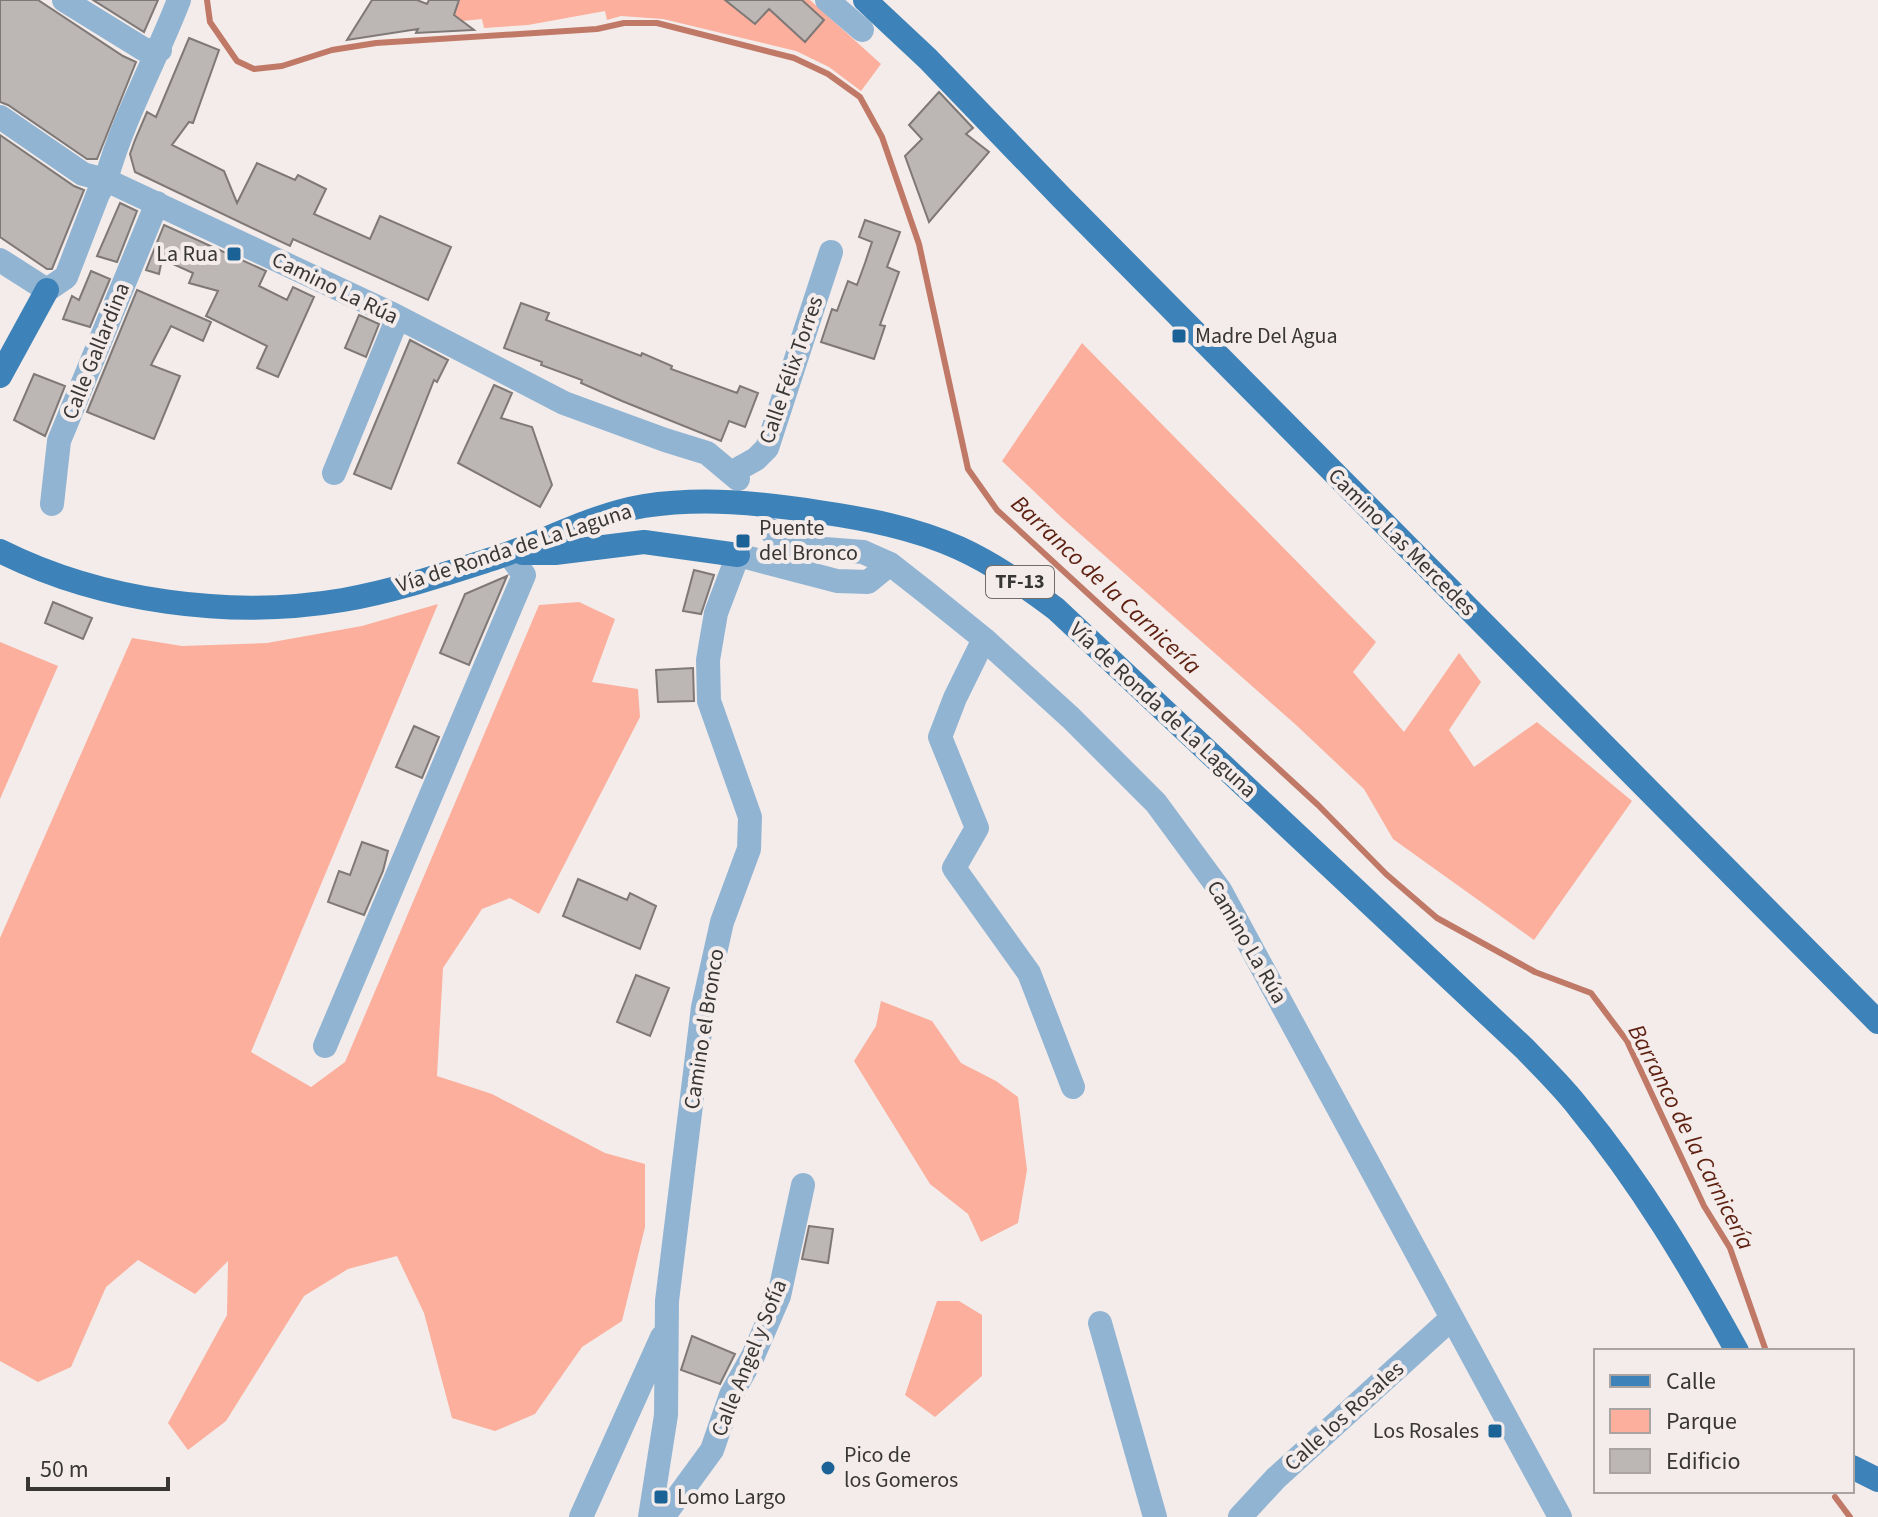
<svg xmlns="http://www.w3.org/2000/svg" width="1878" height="1517" viewBox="0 0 1878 1517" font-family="'Source Sans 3',sans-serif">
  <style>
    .green { fill: #fbaf9c }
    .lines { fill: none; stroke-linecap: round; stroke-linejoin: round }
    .stream { stroke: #c17967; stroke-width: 6 }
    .building { fill: #bcb6b4; stroke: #7e7876; stroke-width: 2 }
    .minor { stroke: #92b4d3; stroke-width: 24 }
    .major { stroke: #3d82b8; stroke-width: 24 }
    .poi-dot { fill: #1b6397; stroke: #f3ecea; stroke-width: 3 }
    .labels { text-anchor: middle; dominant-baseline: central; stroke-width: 8; stroke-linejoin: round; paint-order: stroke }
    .shield { fill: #f3ecea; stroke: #716d6c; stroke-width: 2 }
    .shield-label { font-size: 20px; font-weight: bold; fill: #393636 }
    .poi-label { font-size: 22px; fill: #393636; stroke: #f3ecea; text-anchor: start }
    .street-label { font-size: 22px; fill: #393636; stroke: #f3ecea }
    .water-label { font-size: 24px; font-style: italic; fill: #5e2011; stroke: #f3ecea }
  </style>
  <rect width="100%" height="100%" fill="#f3ecea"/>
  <path class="green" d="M 459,0 L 810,0 L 881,64 L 861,91 L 829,67 L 796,51 L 663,19 L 621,16 L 607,20 L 605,11 L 528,25 L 484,28 L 482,19 L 462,21 L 454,15 Z
    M 1082,343 L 1376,642 L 1353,672 L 1404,732 L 1459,653 L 1481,682 L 1449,730 L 1474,767 L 1537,722 L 1632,801 L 1534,940 L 1393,839 L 1364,789 L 1295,724 L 1062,518 L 1002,461 Z
    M 579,602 L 615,619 L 592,682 L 638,689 L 640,717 L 539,914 L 510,898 L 482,909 L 443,968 L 437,1076 L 492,1094 L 605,1153 L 645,1164 L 645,1227 L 622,1321 L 582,1347 L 535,1414 L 495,1431 L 452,1418 L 424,1313 L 397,1256 L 348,1269 L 304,1296 L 226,1421 L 188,1450 L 168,1423 L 227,1315 L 228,1261 L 195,1294 L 138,1260 L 106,1287 L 71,1367 L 38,1382 L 0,1361 L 0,938 L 132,638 L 182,646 L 267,643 L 362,626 L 438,604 L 251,1052 L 311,1087 L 345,1062 L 539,605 Z
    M 0,642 L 58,666 L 0,799 Z
    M 881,1001 L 932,1021 L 961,1063 L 996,1081 L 1018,1097 L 1027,1170 L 1018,1223 L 981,1242 L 968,1214 L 930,1184 L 854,1061 L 876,1026 Z
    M 937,1301 L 959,1301 L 982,1315 L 982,1376 L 935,1417 L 905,1395 Z"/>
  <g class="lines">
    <path class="stream" d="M 207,0 L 210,22 L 237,61 L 254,69 L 282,66 L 332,50 L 376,43 L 597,29 L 624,23 L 657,23 L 794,58 L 828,74 L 860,97 L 882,137 L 919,244 L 968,469 L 997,510 L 1318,805 L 1386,874 L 1437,918 L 1535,972 L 1591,993 L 1627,1041 L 1704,1206 L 1730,1248 L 1766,1351
      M 1835,1497 L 1850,1517"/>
  </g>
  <path class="building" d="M 0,0 L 38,0 L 123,56 L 136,62 L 97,159 L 87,159 L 8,105 L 0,102 Z
    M 93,0 L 158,0 L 144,32 Z
    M 372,0 L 417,0 L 427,4 L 429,0 L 459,0 L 454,15 L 474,30 L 416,33 L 418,29 L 347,40 Z
    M 725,0 L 802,0 L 824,20 L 805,42 L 769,9 L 755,24 Z
    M 189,38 L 219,50 L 193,123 L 189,122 L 172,145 L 224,171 L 237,203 L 257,163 L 295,180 L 298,175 L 326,189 L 314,214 L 370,239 L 380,216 L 451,247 L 428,300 L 293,239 L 290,246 L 135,172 L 130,154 L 135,140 L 147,112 L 156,117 Z
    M 939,92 L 973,128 L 966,134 L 989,152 L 929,222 L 905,156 L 922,139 L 909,125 Z
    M 0,135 L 74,186 L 84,190 L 52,269 L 47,269 L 0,237 Z
    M 120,203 L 137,211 L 117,262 L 97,256 Z
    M 865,220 L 900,232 L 887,267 L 899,272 L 880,325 L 885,326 L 874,359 L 821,342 L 832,309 L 837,311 L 848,281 L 857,285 L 865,263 L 872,242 L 859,237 Z
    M 164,225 L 266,271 L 259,286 L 287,300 L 293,287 L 314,297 L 278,377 L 257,368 L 267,346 L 206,316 L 218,291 L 189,283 L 193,273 L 162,259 L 159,274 L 146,270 Z
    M 91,271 L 110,279 L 90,327 L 63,319 L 72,296 L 79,300 Z
    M 137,290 L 211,322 L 203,341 L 171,326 L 151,365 L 180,376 L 154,439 L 87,412 Z
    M 521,303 L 549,313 L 546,320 L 641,356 L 642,353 L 672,366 L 671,369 L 737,393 L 740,386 L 758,393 L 745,427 L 729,421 L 721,441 L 622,401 L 581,383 L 582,380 L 541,365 L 542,362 L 504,348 Z
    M 359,315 L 379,324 L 366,357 L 345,348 Z
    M 410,340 L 448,360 L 437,382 L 434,380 L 391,489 L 354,474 Z
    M 34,374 L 65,386 L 45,436 L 14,420 Z
    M 494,385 L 512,393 L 501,418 L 532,427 L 552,485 L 540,507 L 458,463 Z
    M 694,570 L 714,575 L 701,614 L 683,611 Z
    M 507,576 L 469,665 L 440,653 L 465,594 Z
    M 53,602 L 92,618 L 83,639 L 45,623 Z
    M 693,668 L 694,701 L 658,702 L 656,670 Z
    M 414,726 L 439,737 L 422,778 L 396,767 Z
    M 362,842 L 388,851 L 383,871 L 364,915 L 328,902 L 339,871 L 350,875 Z
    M 578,879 L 627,900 L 630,893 L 656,906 L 640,949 L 563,916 Z
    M 636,975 L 669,988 L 650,1036 L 617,1022 Z
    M 809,1226 L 833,1229 L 828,1263 L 802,1259 Z
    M 692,1336 L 735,1354 L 720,1384 L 681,1370 Z"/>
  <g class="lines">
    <path class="minor" d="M 64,0 L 145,50 L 160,50
      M 179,0 C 156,60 123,118 106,180 L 390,313 L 564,403 L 665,440 L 707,453 L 738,479
      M 827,0 L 862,30
      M 0,117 L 83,174 L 106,180 L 98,194 L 66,277 L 47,290 L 0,260
      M 334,473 L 398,317
      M 731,473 L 756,459 L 767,448 L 831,252
      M 52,504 L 59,441 L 157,203
      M 769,529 L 781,541 L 800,547 L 863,552 L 890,564 L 927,593 L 984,639 L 1071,718 L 1156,803 L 1220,890 L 1560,1517
      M 984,639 L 955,698 L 940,737 L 977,828 L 954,868 L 1029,973 L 1073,1087
      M 325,1046 L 524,575 L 509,554
      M 1100,1323 L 1155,1517
      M 581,1517 L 662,1337
      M 650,1517 L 666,1415 L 667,1301 L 703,1007 L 722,922 L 749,849 L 750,817 L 709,701 L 708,660 L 716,613 L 738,555 L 837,581 L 868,582 L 890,564
      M 663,1517 L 712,1450 L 731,1395 L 753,1356 L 779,1296 L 803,1185
      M 1240,1517 L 1276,1478 L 1452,1318"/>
    <path class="major" d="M 865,0 L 928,59 L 1062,198 L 1878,1022
      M 0,376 L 47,290
      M 0,551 C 102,602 231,619 343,600 C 395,591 445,574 495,558 C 545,542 591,515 644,506 C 703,497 760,503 819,512 C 867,519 914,528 959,548 C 994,564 1025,586 1056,609 L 1525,1049 C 1543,1068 1563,1087 1579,1108 C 1641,1183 1690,1266 1737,1351
      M 523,553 L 555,553 L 644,542 L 738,555
      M 1852,1467 L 1878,1480"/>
  </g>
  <g class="poi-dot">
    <rect x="226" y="246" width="16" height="16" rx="4"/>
    <rect x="1171" y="328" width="16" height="16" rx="4"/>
    <rect x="735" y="533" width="16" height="16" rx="4"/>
    <rect x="1487" y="1423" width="16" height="16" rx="4"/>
    <circle cx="828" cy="1468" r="8"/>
    <rect x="653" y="1489" width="16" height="16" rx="4"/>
  </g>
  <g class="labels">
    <rect class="shield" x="986" y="566" width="68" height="32" rx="6"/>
    <g class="shield-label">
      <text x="1020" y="582">TF-13</text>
    </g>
    <g class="poi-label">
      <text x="218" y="254" text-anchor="end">La Rua</text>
      <text x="1195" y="336">Madre Del Agua</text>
      <text x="759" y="528">Puente<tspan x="759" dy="25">del Bronco</tspan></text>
      <text x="1479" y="1431" text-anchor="end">Los Rosales</text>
      <text x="844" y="1455">Pico de<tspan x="844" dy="25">los Gomeros</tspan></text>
      <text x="677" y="1497">Lomo Largo</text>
    </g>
    <g class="street-label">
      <text transform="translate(335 288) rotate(26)">Camino La Rúa</text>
      <text transform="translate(96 351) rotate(-68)">Calle Gallardina</text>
      <text transform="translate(791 370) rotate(-71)">Calle Félix Torres</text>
      <text transform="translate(1402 542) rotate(45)">Camino Las Mercedes</text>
      <text transform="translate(514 548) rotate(-18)">Vía de Ronda de La Laguna</text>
      <text transform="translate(1163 710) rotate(43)">Vía de Ronda de La Laguna</text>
      <text transform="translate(1247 942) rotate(60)">Camino La Rúa</text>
      <text transform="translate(704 1029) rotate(-81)">Camino el Bronco</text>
      <text transform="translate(749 1358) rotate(-68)">Calle Angel y Sofía</text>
      <text transform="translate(1344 1416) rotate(-42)">Calle los Rosales</text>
    </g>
    <g class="water-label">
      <text transform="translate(1106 585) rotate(43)">Barranco de la Carnicería</text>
      <text transform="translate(1691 1137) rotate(63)">Barranco de la Carnicería</text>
    </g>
  </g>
  <rect x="1594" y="1349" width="260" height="144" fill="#f3ecea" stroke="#a9a3a2" stroke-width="2"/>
  <rect x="1610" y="1375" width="40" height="12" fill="#3d82b8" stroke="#a9a3a2" stroke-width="2"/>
  <text x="1666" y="1389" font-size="24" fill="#393636">Calle</text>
  <rect x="1610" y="1409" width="40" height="24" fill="#fbaf9c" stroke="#a9a3a2" stroke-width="2"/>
  <text x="1666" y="1429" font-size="24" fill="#393636">Parque</text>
  <rect x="1610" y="1449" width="40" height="24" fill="#bcb6b4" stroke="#a9a3a2" stroke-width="2"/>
  <text x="1666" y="1469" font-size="24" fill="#393636">Edificio</text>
  <path d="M28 1477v12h140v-12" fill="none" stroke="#393636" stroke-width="4"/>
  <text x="40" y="1477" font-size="24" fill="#393636" stroke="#f3ecea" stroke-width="6" paint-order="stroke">50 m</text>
</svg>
